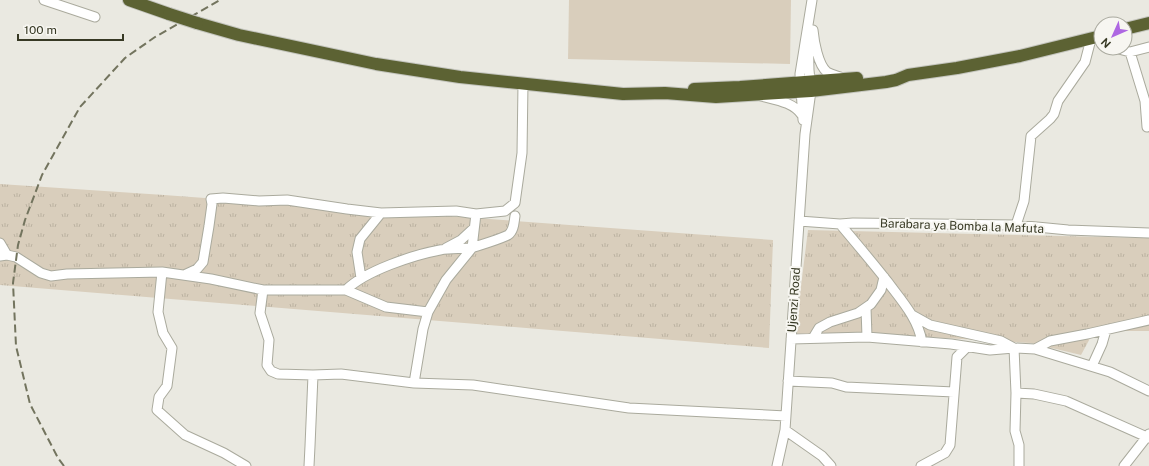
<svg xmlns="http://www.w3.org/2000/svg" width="1149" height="466" viewBox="0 0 1149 466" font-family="'Public Sans',sans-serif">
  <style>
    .grass { fill: url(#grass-tufts) }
    .garden { fill: #d9cebc }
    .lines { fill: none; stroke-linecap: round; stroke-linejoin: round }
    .minor-casing { stroke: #aaaa9d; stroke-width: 11 }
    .highway-casing { stroke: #c3c4bd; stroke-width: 14 }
    .minor { stroke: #fff; stroke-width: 9 }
    .highway { stroke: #5c6233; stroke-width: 12 }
    .rail { stroke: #73745e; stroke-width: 2; stroke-dasharray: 8 4; stroke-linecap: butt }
    .highway-bridge-casing { stroke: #c3c4bd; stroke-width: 14; stroke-linecap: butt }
    .highway-bridge { stroke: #5c6233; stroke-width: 12 }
    .labels { text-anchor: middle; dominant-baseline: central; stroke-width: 4; stroke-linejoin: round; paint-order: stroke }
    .street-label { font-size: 12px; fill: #373924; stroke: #f7f6f1 }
  </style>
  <defs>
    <pattern id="grass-tufts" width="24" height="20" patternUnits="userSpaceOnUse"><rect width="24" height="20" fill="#d9cebc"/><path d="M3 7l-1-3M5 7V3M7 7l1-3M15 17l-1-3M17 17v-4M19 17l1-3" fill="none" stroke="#bbb2a1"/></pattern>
  </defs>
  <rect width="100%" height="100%" fill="#eae9e1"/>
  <path class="grass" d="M 0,184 L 164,195 L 773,240 L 769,348 L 0,285 Z
    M 808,230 L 1149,238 L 1149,331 L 1094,331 L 1081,355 L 1031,343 L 858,333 L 795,334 Z"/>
  <path class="garden" d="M 569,0 L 791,0 L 790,64 L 568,59 Z"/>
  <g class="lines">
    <defs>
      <path id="minor" d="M 44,0 L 95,17
        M 813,30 C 814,41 818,65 827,72 C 832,75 838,76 842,78
        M 1115,48 L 1130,52 L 1149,47
        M 1130,52 L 1145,101 L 1147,127
        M 761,96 C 776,100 793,102 802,115
        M 803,120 L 800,74 L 812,0
        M 799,221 L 840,224 L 853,223 L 1016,225 L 1068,230 L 1149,233
        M 840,224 C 856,243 872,262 887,281 C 901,300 918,318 922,342
        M 1016,225 L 1024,201 L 1031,136 L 1050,119 L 1054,114 L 1058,101 L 1085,62 L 1091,39
        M 0,243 L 7,255
        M 446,248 L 461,240 L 474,228
        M 0,256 L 7,255 L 16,257 L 41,273 L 51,276 L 67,274 L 162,272 L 211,279 L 263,290 L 346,290 L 386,307 L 428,312
        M 162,272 L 158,312 L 163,333 L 172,348 L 167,386 L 159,397 L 157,410 L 185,435 L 224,453 L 246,466
        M 184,275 L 197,269 L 203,262 L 209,226 L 212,204 L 211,199 L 223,198 L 259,201 L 287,200 L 347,209 L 381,213 L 456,211 L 476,214
        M 361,278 L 357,252 L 360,239 L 381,213
        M 263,290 L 260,313 L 269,340 L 267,365 L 271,371 L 278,374 L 313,375
        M 346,290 C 365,271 413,255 440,250 C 450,248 460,249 470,248 C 475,247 503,238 508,235 C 514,231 514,222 515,216
        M 866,308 L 867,337
        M 912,315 L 930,325 L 1001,341 L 1014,348 L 1016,393 L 1015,431 L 1019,445 L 1019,466
        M 813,338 L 819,328 L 830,322 L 858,313 L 871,304 L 881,290 L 884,277
        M 791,339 L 867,337 L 951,344 L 990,350 L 1014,348 L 1035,349 L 1110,372 L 1149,391
        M 1035,349 L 1050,341 L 1087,334 L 1149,320
        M 1092,366 L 1102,344 L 1106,330
        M 788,381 L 832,383 L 846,387 L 954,392
        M 414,383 L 423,329 L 428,312 L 446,280 L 472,248 L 476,214 L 505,211 L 515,203 L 522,153 L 523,84
        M 1016,393 L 1034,394 L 1066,401 L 1149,438
        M 785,430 L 822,456 L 831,466
        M 309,466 L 310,446 L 313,375 L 341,374 L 414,383 L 473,385 L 629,408 L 786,416
        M 777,466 L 785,430 L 805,134 L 811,91 L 809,70 L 808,29
        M 921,466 L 945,453 L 950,445 L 957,357 L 967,347
        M 1124,466 L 1149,434"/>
      <path id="highway" d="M 129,0 L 169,14
        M 197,23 L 239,35 L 376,64 L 460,77 L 623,94 L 665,93 L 716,97 L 811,91 L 886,82 L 896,80 L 908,75 L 957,68 L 1020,56 L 1101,36
        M 1125,29 L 1149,23
        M 694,89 L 740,87 L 857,78"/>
    </defs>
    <use href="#minor" class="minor-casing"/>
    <use href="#highway" class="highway-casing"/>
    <use href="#minor" class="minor"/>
    <use href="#highway" class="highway"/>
    <path class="rail" d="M 64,466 L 58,458 L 30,404 L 16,346 L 13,283 L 18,245 L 25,220 L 42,175 L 80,107 L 125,58 L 155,37 L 220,0"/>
    <defs>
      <path id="highway-bridge" d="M 169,14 L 197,23"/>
    </defs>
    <use href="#highway-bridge" class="highway-bridge-casing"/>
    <use href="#highway-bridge" class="highway-bridge"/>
  </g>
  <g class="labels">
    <g class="street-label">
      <text transform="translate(962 226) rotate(2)">Barabara ya Bomba la Mafuta</text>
      <text transform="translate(794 300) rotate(-86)">Ujenzi Road</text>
    </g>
  </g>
  <g transform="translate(1113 36) rotate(225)"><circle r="19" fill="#f7f6f1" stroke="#aaaa9f"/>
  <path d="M0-3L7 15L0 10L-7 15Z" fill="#ae67e2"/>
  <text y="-6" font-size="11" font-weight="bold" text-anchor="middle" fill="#373924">N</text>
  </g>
  <path d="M18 34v6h105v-6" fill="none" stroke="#373924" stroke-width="2"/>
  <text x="24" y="34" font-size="12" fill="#373924" stroke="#f7f6f1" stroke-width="3" paint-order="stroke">100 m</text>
</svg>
